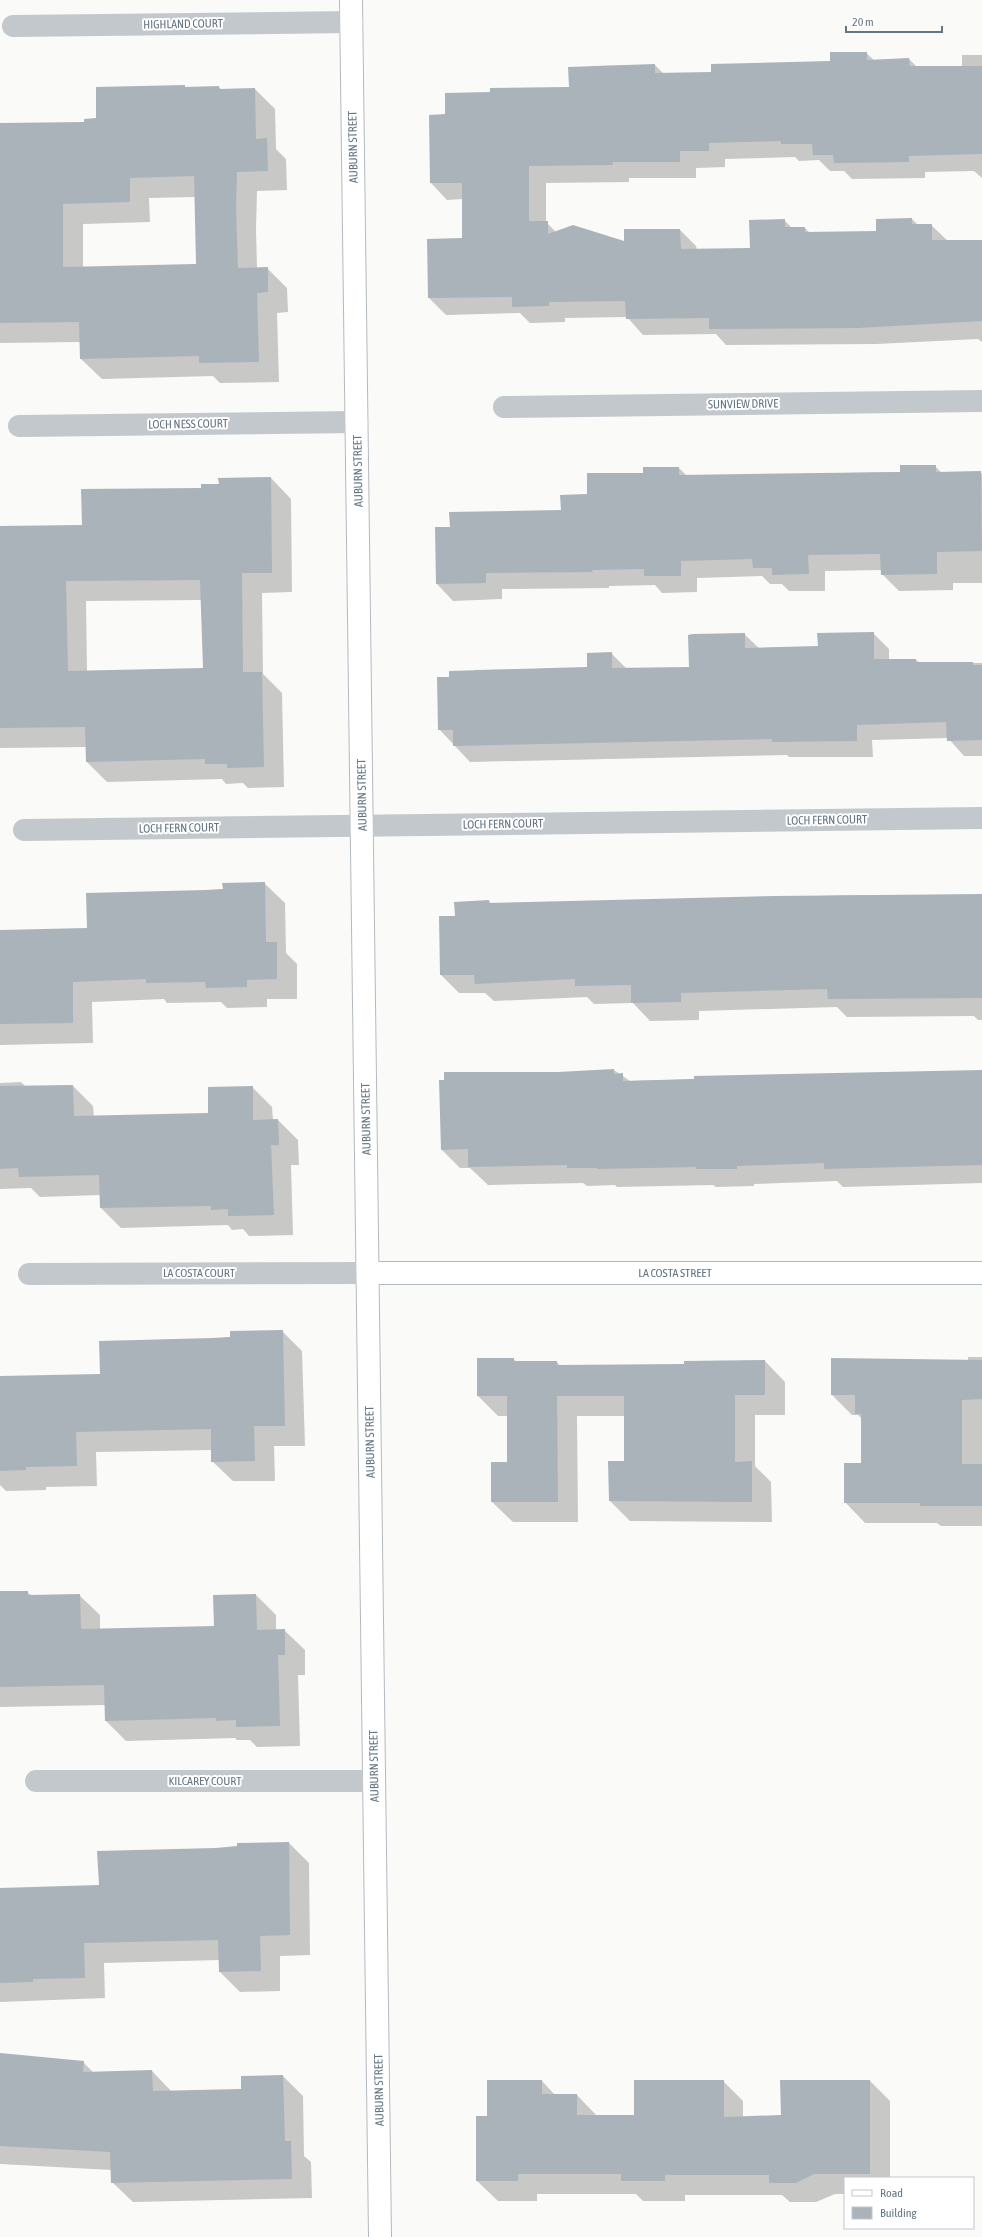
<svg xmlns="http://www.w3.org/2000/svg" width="982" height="2237" viewBox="0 0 982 2237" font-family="'Asap Condensed',sans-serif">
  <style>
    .shadow { fill: #0003; fill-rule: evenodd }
    .building { fill: #aab3b9; fill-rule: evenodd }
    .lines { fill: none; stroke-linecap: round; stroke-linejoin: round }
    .secondary-casing { stroke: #b3babf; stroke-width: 24 }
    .street { stroke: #c3c8cc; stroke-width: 22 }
    .secondary { stroke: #fff; stroke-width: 22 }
    .labels { text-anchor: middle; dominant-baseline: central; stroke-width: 4; stroke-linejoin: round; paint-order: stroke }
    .street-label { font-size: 12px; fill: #657683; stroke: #fff }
  </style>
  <rect width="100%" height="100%" fill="#fafaf8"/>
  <path class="shadow" d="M 866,53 L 874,60 L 909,59 L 917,67 L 962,67 L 962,55 L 982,55 L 982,178 L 974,171 L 925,172 L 925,178 L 852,179 L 844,171 L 830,171 L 819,160 L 799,161 L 795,157 L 725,159 L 725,167 L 696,168 L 696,178 L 629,178 L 629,182 L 546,183 L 546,222 L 556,232 L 625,242 L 680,230 L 696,246 L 697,250 L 751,249 L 784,220 L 792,228 L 805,228 L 810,233 L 877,232 L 912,219 L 918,225 L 931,225 L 948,241 L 982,241 L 982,342 L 978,339 L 876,344 L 726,345 L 716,334 L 643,335 L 627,317 L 565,318 L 565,322 L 530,323 L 520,313 L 446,315 L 429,298 L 463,239 L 463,199 L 447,200 L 431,183 L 446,115 L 491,93 L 570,88 L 592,66 L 655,65 L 664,74 L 712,73 L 831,61 Z
    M 184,86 L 186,88 L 219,87 L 222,90 L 255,89 L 275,109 L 276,149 L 286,159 L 287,190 L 257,191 L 256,229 L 257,268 L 267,268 L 287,288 L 288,312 L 277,313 L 279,382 L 220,383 L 213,376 L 102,379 L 81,359 L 81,342 L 0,343 L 0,124 L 85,123 ZM 195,197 L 197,265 L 83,268 L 83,224 L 150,222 L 149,198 Z
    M 935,466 L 942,473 L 980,472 L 982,474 L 982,583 L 953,583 L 953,590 L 899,591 L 882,574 L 882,570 L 825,571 L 825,591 L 789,591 L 782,584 L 770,584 L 762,576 L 697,578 L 697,592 L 662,593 L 655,585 L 609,586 L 609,588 L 502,589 L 502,599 L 453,601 L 437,584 L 451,528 L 562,511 L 588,495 L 644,474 L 679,468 L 687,476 L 901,472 Z
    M 271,478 L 291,499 L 292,592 L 262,593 L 263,674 L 282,693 L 284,787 L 248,788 L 243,783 L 226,784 L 222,779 L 107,782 L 87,762 L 86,747 L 0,748 L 0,527 L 83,526 L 202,489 ZM 201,600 L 204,669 L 87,671 L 86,601 Z
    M 873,633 L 889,649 L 889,660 L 916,660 L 920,663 L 982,663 L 982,756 L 964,756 L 948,738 L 872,740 L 873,757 L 789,757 L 787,755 L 470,762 L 439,729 L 450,678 L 474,672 L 474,670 L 588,668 L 611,653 L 627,669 L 690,668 L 744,634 L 759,648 L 819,647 Z
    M 264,883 L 285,903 L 286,953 L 297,964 L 297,999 L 267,999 L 267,1007 L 227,1008 L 221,1002 L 167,1003 L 164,999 L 92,1002 L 93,1043 L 0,1045 L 0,931 L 88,929 L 224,890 Z
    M 859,895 L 982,895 L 982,1020 L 978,1020 L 974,1016 L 847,1017 L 837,1007 L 699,1011 L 699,1020 L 650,1021 L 633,1003 L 594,1004 L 587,997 L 494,1001 L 485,993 L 459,993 L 441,975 L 456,917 L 489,901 L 492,904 Z
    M 614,1070 L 630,1081 L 982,1071 L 982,1183 L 843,1187 L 837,1181 L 754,1184 L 754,1186 L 716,1187 L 713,1185 L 617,1187 L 615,1185 L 587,1186 L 583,1183 L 488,1185 L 470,1168 L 460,1168 L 442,1150 L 558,1073 Z
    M 21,1082 L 26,1087 L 73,1086 L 93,1106 L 94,1117 L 209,1114 L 252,1087 L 272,1107 L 273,1120 L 278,1120 L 298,1140 L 299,1165 L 291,1165 L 293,1235 L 249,1236 L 243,1229 L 232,1230 L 228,1225 L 121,1228 L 101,1208 L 100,1195 L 40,1197 L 31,1188 L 0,1189 L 0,1083 Z
    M 282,1331 L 302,1351 L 305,1446 L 274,1446 L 275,1481 L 233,1481 L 212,1461 L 212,1450 L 96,1452 L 97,1486 L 46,1487 L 46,1490 L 6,1491 L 0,1485 L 0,1377 L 101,1375 L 212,1339 Z
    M 968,1357 L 982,1357 L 982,1526 L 941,1526 L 937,1523 L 865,1523 L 845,1502 L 862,1464 L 862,1419 L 858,1415 L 852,1415 L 832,1395 L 968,1361 Z
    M 513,1359 L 517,1362 L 557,1362 L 560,1366 L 685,1365 L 765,1361 L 785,1382 L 785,1415 L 755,1415 L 755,1466 L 771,1482 L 772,1522 L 630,1521 L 610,1501 L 625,1462 L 625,1416 L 577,1416 L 578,1522 L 513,1522 L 492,1502 L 492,1463 L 508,1463 L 508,1416 L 498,1416 L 478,1396 Z
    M 0,1592 L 27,1592 L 32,1596 L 79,1595 L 100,1615 L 100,1630 L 215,1627 L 256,1595 L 276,1615 L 276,1630 L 284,1630 L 305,1650 L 305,1675 L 298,1675 L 300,1746 L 257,1747 L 250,1740 L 237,1740 L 235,1738 L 126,1741 L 106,1721 L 106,1705 L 0,1707 Z
    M 289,1843 L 309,1863 L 310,1955 L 280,1956 L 280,1991 L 240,1992 L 220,1972 L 220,1960 L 104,1963 L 105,1998 L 0,2002 L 0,1889 L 100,1886 L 216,1849 Z
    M 0,2056 L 83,2062 L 94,2073 L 152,2071 L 172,2092 L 242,2090 L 283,2076 L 303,2096 L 304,2156 L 311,2162 L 312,2198 L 133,2202 L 112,2182 L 112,2170 L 0,2164 Z
    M 542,2081 L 555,2095 L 577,2095 L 597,2116 L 635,2116 L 723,2081 L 743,2101 L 743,2117 L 782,2116 L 870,2081 L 890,2101 L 890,2178 L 845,2178 L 845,2194 L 835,2194 L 816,2202 L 790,2202 L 782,2195 L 685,2195 L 685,2201 L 643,2201 L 636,2194 L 537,2194 L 537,2201 L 498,2201 L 477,2181 L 488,2117 Z"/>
  <path class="building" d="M 830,52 L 867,52 L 867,60 L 909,58 L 910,66 L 982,66 L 982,154 L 909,156 L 909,162 L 834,163 L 833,155 L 813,155 L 812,144 L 781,144 L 781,141 L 709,143 L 709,151 L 680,151 L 680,162 L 613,162 L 613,165 L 529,166 L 529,221 L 548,221 L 548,234 L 573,225 L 624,241 L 624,229 L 680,229 L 681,249 L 750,248 L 749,220 L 785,219 L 785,227 L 805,227 L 805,232 L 876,231 L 876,219 L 912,218 L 912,224 L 932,224 L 932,240 L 982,240 L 982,321 L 858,328 L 709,329 L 709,318 L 626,319 L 625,301 L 549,302 L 549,306 L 512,307 L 512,297 L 428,298 L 427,239 L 462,238 L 462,183 L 430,183 L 429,115 L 445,114 L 445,93 L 490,92 L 490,88 L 569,87 L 568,67 L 655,64 L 655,73 L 711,72 L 711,64 L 830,61 Z
    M 185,85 L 185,87 L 219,86 L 219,89 L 255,88 L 256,139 L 267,138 L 268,171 L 237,172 L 236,208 L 238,268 L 268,267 L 268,292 L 257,293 L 259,362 L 199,363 L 199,356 L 80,359 L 79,322 L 0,323 L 0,123 L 84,122 L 84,119 L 96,118 L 96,87 ZM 194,176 L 196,264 L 63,267 L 63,204 L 130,202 L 130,178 Z
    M 900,465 L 936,465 L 936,472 L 981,471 L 982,551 L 937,552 L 937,574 L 881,575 L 880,554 L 808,555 L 809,574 L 772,575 L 772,568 L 753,568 L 752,559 L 681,561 L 681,576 L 644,576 L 644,569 L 592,570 L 593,572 L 486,573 L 486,583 L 436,584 L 435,527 L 450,527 L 449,512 L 561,510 L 560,495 L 587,494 L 587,473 L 643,473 L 643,467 L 679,467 L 679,475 L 900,472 Z
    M 271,477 L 272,573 L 242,573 L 243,672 L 262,672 L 264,767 L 227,768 L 227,764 L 205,764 L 205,759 L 86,762 L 85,727 L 0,728 L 0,526 L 82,525 L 81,489 L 201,488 L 201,484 L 219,484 L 218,478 ZM 200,580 L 203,668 L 68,671 L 66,581 Z
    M 874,632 L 874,659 L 916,659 L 916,662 L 973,662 L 973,665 L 982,665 L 982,740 L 947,741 L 946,722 L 857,725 L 857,741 L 772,742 L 772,739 L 453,746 L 453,730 L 438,730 L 437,677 L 449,677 L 449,671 L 587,667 L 587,653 L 612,652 L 612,668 L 689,667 L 688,635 L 693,634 L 745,633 L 745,648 L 818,646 L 817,633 Z
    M 265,882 L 266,942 L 277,942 L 277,979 L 247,980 L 247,987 L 206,988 L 205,982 L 146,983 L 146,979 L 73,982 L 73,1023 L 0,1024 L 0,930 L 87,928 L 86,893 L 206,890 L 223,889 L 222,883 Z
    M 982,894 L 982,998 L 828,999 L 827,989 L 681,993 L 681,1002 L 631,1003 L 631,985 L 575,986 L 575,979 L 475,984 L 474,975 L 440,975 L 439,916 L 455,916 L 454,902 L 489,900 L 489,903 L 775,896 Z
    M 614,1069 L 614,1074 L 623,1073 L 623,1081 L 694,1079 L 694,1076 L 982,1070 L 982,1165 L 824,1169 L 824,1163 L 737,1166 L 737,1169 L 696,1169 L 696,1167 L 597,1169 L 597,1168 L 567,1168 L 567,1165 L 468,1167 L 468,1149 L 441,1150 L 439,1080 L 444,1080 L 444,1072 L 558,1072 Z
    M 73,1085 L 74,1116 L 208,1113 L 208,1087 L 253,1086 L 253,1120 L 278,1119 L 279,1145 L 271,1145 L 274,1215 L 228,1216 L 228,1209 L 211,1210 L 211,1206 L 100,1208 L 99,1175 L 19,1177 L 18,1168 L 0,1169 L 0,1086 Z
    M 283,1330 L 285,1426 L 254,1426 L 255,1461 L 211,1462 L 211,1429 L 76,1432 L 77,1466 L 26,1467 L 26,1470 L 0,1471 L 0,1376 L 100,1374 L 99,1341 L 212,1338 L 230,1337 L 230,1331 Z
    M 477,1358 L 514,1358 L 514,1361 L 557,1361 L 557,1365 L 684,1364 L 684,1361 L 765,1360 L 765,1395 L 735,1395 L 735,1462 L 752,1461 L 752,1502 L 609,1501 L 608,1461 L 624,1461 L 624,1396 L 557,1396 L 558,1502 L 491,1502 L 491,1462 L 507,1462 L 507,1396 L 477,1396 Z
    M 831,1358 L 982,1360 L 982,1399 L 962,1400 L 962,1464 L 982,1464 L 982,1506 L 920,1506 L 920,1503 L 844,1503 L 844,1463 L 861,1463 L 861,1414 L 855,1414 L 855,1395 L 831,1395 Z
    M 0,1591 L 28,1591 L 28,1595 L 80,1594 L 81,1629 L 214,1626 L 213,1595 L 256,1594 L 257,1630 L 285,1629 L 285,1655 L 278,1655 L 280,1726 L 236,1727 L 236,1720 L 216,1721 L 216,1718 L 105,1721 L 104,1685 L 0,1687 Z
    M 289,1842 L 290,1935 L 260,1936 L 261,1971 L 219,1972 L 218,1940 L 84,1943 L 85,1978 L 33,1979 L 33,1982 L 0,1983 L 0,1888 L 99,1885 L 97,1851 L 216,1848 L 237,1846 L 237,1843 Z
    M 0,2053 L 84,2061 L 83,2072 L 152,2070 L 153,2091 L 241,2089 L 241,2076 L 283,2075 L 285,2141 L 291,2141 L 292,2179 L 111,2183 L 110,2152 L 0,2146 Z
    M 487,2080 L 542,2080 L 542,2094 L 577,2094 L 577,2115 L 634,2115 L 634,2080 L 724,2080 L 724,2117 L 781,2115 L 780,2080 L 870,2080 L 870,2174 L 814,2174 L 796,2183 L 769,2183 L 769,2175 L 665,2175 L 665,2181 L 621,2181 L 621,2174 L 518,2174 L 518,2181 L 476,2181 L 476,2116 L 487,2116 Z"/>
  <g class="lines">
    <defs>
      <path id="secondary" d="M 351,0 L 380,2237
        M 368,1273 L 982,1273"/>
    </defs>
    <use href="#secondary" class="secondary-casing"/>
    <path class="street" d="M 13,26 L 352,22
      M 504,407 L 982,401
      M 19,426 L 357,422
      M 24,830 L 982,818
      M 29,1274 L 368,1273
      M 36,1781 L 374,1781"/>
    <use href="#secondary" class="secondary"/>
  </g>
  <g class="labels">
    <g class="street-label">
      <text transform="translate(183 24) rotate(-1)">HIGHLAND COURT</text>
      <text transform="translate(353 147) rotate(-91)">AUBURN STREET</text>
      <text transform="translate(743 404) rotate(-1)">SUNVIEW DRIVE</text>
      <text transform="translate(188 424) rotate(-1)">LOCH NESS COURT</text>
      <text transform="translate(358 471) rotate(-91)">AUBURN STREET</text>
      <text transform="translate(362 795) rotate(-91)">AUBURN STREET</text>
      <text transform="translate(827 820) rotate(-1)">LOCH FERN COURT</text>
      <text transform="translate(503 824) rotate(-1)">LOCH FERN COURT</text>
      <text transform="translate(179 828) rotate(-1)">LOCH FERN COURT</text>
      <text transform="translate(366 1119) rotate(-91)">AUBURN STREET</text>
      <text x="199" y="1273">LA COSTA COURT</text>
      <text x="675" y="1273">LA COSTA STREET</text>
      <text transform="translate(370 1442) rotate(-91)">AUBURN STREET</text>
      <text transform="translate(374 1766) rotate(-91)">AUBURN STREET</text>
      <text x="205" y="1781">KILCAREY COURT</text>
      <text transform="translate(379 2090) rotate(-91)">AUBURN STREET</text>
    </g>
  </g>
  <rect x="844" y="2177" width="130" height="52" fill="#ffffff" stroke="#c1c8cd"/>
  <rect x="852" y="2190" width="20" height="6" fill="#ffffff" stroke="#c1c8cd"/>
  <text x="880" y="2197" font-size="12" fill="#657683">Road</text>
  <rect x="852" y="2207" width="20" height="12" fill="#aab3b9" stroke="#c1c8cd"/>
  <text x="880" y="2217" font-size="12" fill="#657683">Building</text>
  <path d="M846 26v6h96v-6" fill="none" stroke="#657683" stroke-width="2"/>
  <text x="852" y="26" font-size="12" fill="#657683" stroke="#ffffff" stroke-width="3" paint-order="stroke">20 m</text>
</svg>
